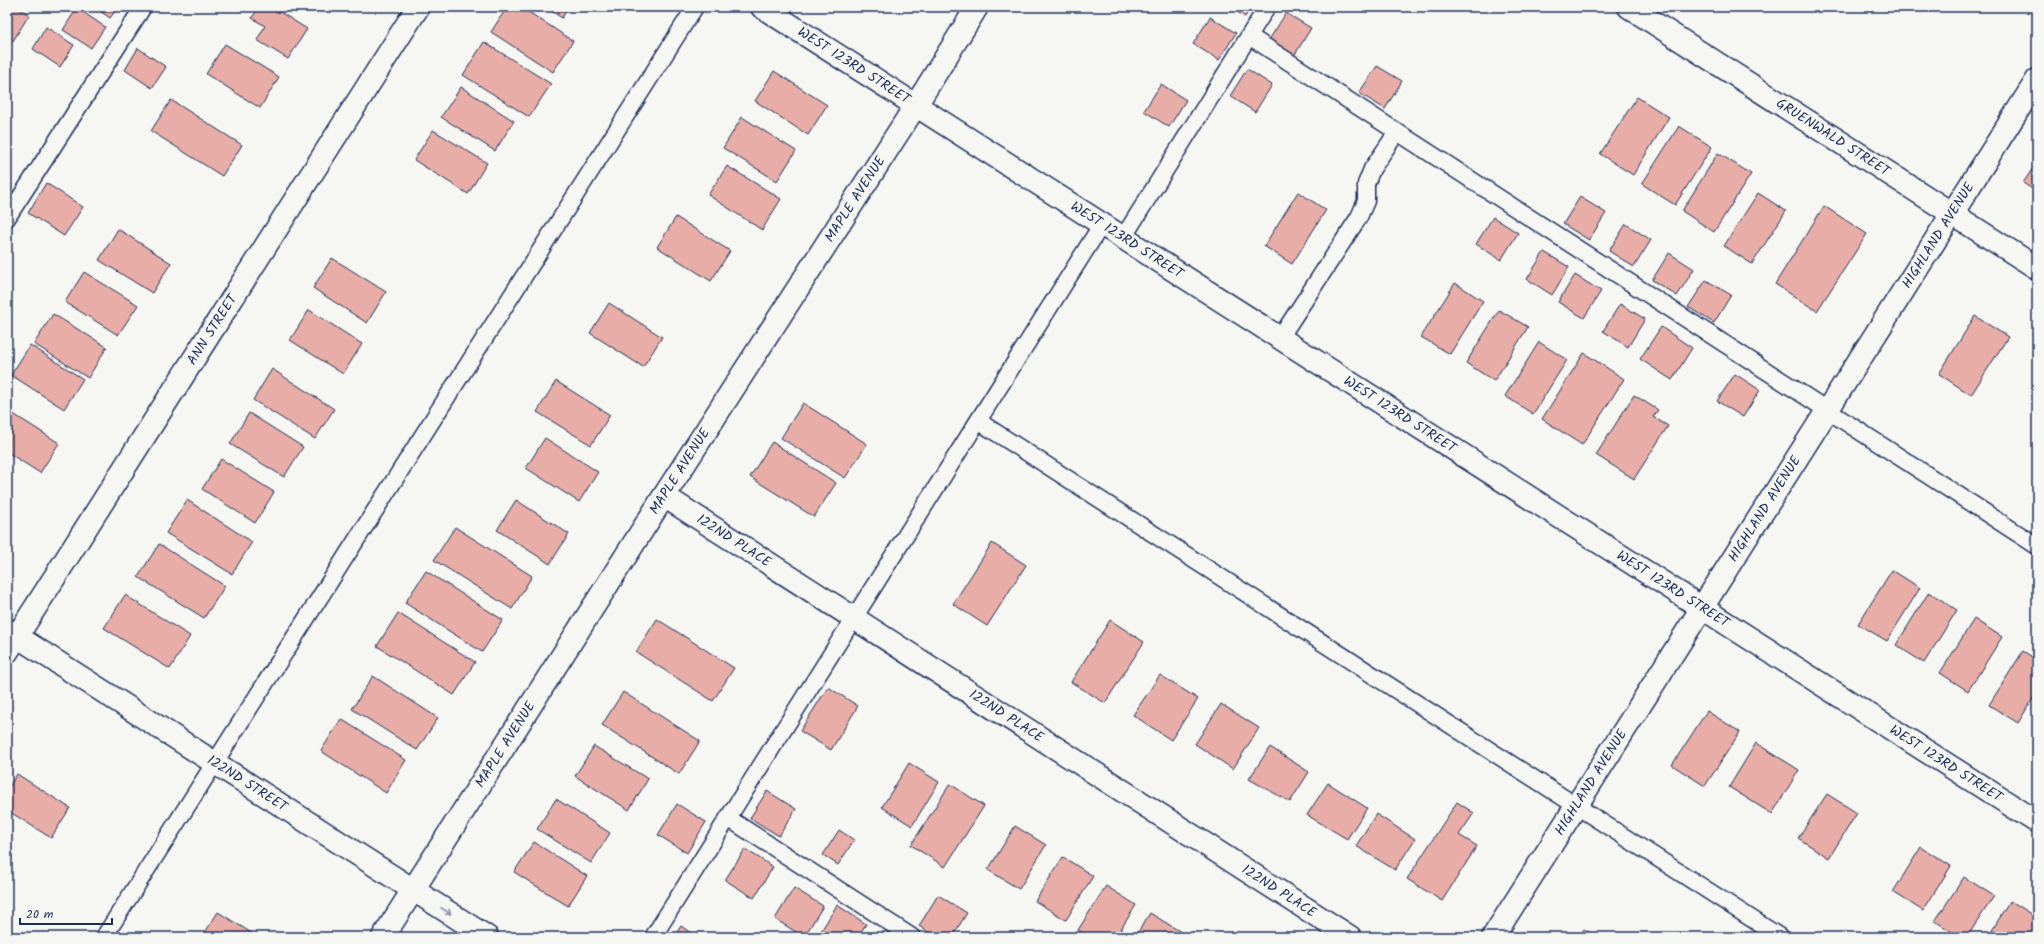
<svg xmlns="http://www.w3.org/2000/svg" width="2044" height="944" viewBox="0 0 2044 944" font-family="Kalam,sans-serif">
  <style>
    .building { fill: #e8ada6; stroke: #1b2f5e }
    .lines { fill: none; stroke-linecap: round; stroke-linejoin: round }
    .service-casing { stroke: #1b2f5e; stroke-width: 19 }
    .minor-casing { stroke: #1b2f5e; stroke-width: 25 }
    .tertiary-casing { stroke: #1b2f5e; stroke-width: 25 }
    .service { stroke: #f6f6f2; stroke-width: 16 }
    .minor { stroke: #f6f6f2; stroke-width: 22 }
    .tertiary { stroke: #f6f6f2; stroke-width: 22 }
    .oneway { stroke: #8892a8 }
    .labels { text-anchor: middle; dominant-baseline: central; stroke-width: 3; stroke-linejoin: round; paint-order: stroke }
    .street-label { font-size: 14px; fill: #1b2f5e; stroke: #f6f6f2 }
  </style>
  <rect width="100%" height="100%" fill="#f6f6f2"/>
  <filter id="ink" filterUnits="userSpaceOnUse"><feTurbulence type="fractalNoise" baseFrequency=".025" numOctaves="2"/><feDisplacementMap in="SourceGraphic" scale="8" xChannelSelector="R" yChannelSelector="G"/><feConvolveMatrix kernelMatrix="1 2 1 2 8 2 1 2 1" color-interpolation-filters="sRGB"/></filter>
  <g filter="url(#ink)">
    <path class="building" d="M 7,7 L 17,7 L 29,15 L 13,41 L 7,38 Z
      M 94,7 L 118,7 L 110,18 Z
      M 259,7 L 272,7 L 307,29 L 288,59 L 257,40 L 265,26 L 252,18 Z
      M 507,7 L 521,7 L 573,41 L 553,72 L 491,32 Z
      M 545,7 L 568,7 L 562,18 Z
      M 1230,7 L 1251,7 L 1245,17 Z
      M 77,8 L 105,27 L 91,48 L 63,30 Z
      M 1286,13 L 1311,28 L 1294,56 L 1269,40 Z
      M 1210,17 L 1236,33 L 1219,60 L 1193,44 Z
      M 46,27 L 74,45 L 60,67 L 33,49 Z
      M 484,42 L 551,84 L 529,117 L 463,75 Z
      M 225,44 L 279,77 L 260,108 L 206,74 Z
      M 138,48 L 166,67 L 152,88 L 125,70 Z
      M 1377,66 L 1402,81 L 1385,109 L 1359,93 Z
      M 1247,69 L 1272,85 L 1255,112 L 1230,96 Z
      M 774,71 L 827,105 L 808,135 L 755,101 Z
      M 1161,84 L 1186,100 L 1169,127 L 1144,111 Z
      M 461,87 L 514,121 L 495,151 L 441,117 Z
      M 1637,97 L 1669,117 L 1633,175 L 1600,154 Z
      M 171,100 L 242,145 L 222,176 L 151,131 Z
      M 742,117 L 796,151 L 777,181 L 723,148 Z
      M 1679,126 L 1712,147 L 1675,205 L 1642,184 Z
      M 433,130 L 487,163 L 468,194 L 414,160 Z
      M 1718,153 L 1751,174 L 1714,232 L 1682,211 Z
      M 2037,162 L 2037,192 L 2023,183 Z
      M 727,166 L 781,199 L 762,230 L 708,195 Z
      M 46,183 L 83,207 L 64,236 L 28,213 Z
      M 1298,192 L 1326,210 L 1292,264 L 1264,246 Z
      M 1758,193 L 1786,211 L 1752,264 L 1724,246 Z
      M 1580,197 L 1606,213 L 1589,240 L 1563,224 Z
      M 1824,206 L 1867,234 L 1817,311 L 1775,284 Z
      M 676,217 L 730,251 L 711,281 L 657,247 Z
      M 1493,217 L 1518,233 L 1501,260 L 1476,244 Z
      M 1626,224 L 1651,240 L 1634,267 L 1609,251 Z
      M 118,229 L 171,263 L 152,293 L 99,260 Z
      M 1544,252 L 1569,267 L 1552,295 L 1527,279 Z
      M 1669,253 L 1694,269 L 1677,296 L 1652,280 Z
      M 332,258 L 386,292 L 367,323 L 313,288 Z
      M 84,272 L 138,305 L 118,335 L 65,302 Z
      M 1575,275 L 1601,291 L 1584,318 L 1558,302 Z
      M 1706,280 L 1731,295 L 1714,323 L 1688,307 Z
      M 1455,283 L 1483,301 L 1450,354 L 1421,337 Z
      M 609,303 L 662,337 L 643,367 L 590,333 Z
      M 1620,304 L 1645,319 L 1628,347 L 1603,331 Z
      M 309,310 L 362,344 L 343,374 L 290,340 Z
      M 1499,310 L 1528,327 L 1494,381 L 1466,363 Z
      M 53,314 L 107,347 L 88,378 L 34,344 Z
      M 1975,316 L 2008,337 L 1971,395 L 1939,374 Z
      M 1661,327 L 1692,348 L 1672,380 L 1640,359 Z
      M 1539,342 L 1567,360 L 1533,414 L 1505,396 Z
      M 30,345 L 83,379 L 64,409 L 11,375 Z
      M 1584,353 L 1624,379 L 1582,445 L 1542,419 Z
      M 272,369 L 334,409 L 315,439 L 253,400 Z
      M 1735,374 L 1760,390 L 1743,417 L 1717,401 Z
      M 556,381 L 610,415 L 591,445 L 537,412 Z
      M 1634,395 L 1658,410 L 1653,417 L 1668,426 L 1634,479 L 1596,455 Z
      M 803,403 L 867,444 L 845,478 L 781,438 Z
      M 7,410 L 59,443 L 40,473 L 7,452 Z
      M 249,413 L 303,447 L 284,477 L 230,444 Z
      M 545,438 L 598,472 L 579,502 L 526,468 Z
      M 772,442 L 836,483 L 814,517 L 750,477 Z
      M 221,459 L 274,492 L 255,523 L 202,489 Z
      M 187,500 L 252,542 L 232,574 L 166,533 Z
      M 516,500 L 569,534 L 550,564 L 497,530 Z
      M 455,527 L 532,576 L 512,609 L 434,560 Z
      M 992,543 L 1026,565 L 987,626 L 953,604 Z
      M 159,544 L 225,586 L 204,618 L 138,577 Z
      M 1892,570 L 1920,588 L 1887,641 L 1858,624 Z
      M 426,571 L 503,620 L 482,652 L 405,603 Z
      M 1929,592 L 1957,610 L 1924,663 L 1896,645 Z
      M 125,595 L 190,636 L 170,669 L 104,628 Z
      M 398,613 L 475,662 L 454,695 L 377,646 Z
      M 657,619 L 734,668 L 713,701 L 636,652 Z
      M 1974,619 L 2002,637 L 1968,691 L 1940,673 Z
      M 1110,620 L 1144,642 L 1105,703 L 1071,682 Z
      M 2023,651 L 2037,660 L 2037,692 L 2018,723 L 1989,705 Z
      M 1160,675 L 1198,699 L 1171,740 L 1133,715 Z
      M 373,676 L 438,718 L 417,750 L 352,709 Z
      M 828,687 L 858,706 L 831,750 L 800,731 Z
      M 623,692 L 700,741 L 679,774 L 602,725 Z
      M 1221,704 L 1259,728 L 1233,769 L 1195,744 Z
      M 1707,711 L 1740,732 L 1705,786 L 1672,765 Z
      M 341,719 L 406,760 L 386,793 L 321,751 Z
      M 1756,743 L 1799,770 L 1772,814 L 1729,787 Z
      M 594,746 L 648,779 L 629,810 L 575,776 Z
      M 1270,747 L 1309,772 L 1290,802 L 1249,779 Z
      M 909,763 L 939,782 L 912,826 L 882,807 Z
      M 17,774 L 70,808 L 51,838 L 7,810 L 7,790 Z
      M 1328,783 L 1367,808 L 1347,839 L 1307,815 Z
      M 950,784 L 984,806 L 945,867 L 911,845 Z
      M 767,791 L 796,809 L 779,836 L 750,818 Z
      M 1827,794 L 1857,813 L 1829,858 L 1798,838 Z
      M 556,799 L 610,833 L 591,863 L 537,829 Z
      M 1457,802 L 1474,813 L 1459,835 L 1477,846 L 1442,901 L 1407,879 Z
      M 677,804 L 706,822 L 687,853 L 658,835 Z
      M 1376,814 L 1415,839 L 1395,870 L 1356,846 Z
      M 1015,826 L 1046,845 L 1019,889 L 988,870 Z
      M 839,830 L 854,840 L 838,865 L 823,855 Z
      M 534,842 L 587,876 L 568,906 L 514,872 Z
      M 1921,847 L 1951,866 L 1923,911 L 1893,892 Z
      M 745,849 L 773,867 L 754,898 L 725,880 Z
      M 1063,857 L 1093,876 L 1066,920 L 1035,901 Z
      M 1964,877 L 1994,896 L 1967,937 L 1960,937 L 1935,921 Z
      M 1106,886 L 1136,905 L 1116,937 L 1090,937 L 1078,930 Z
      M 794,888 L 823,906 L 804,937 L 775,919 Z
      M 938,895 L 967,913 L 952,937 L 936,937 L 919,926 Z
      M 2010,901 L 2037,918 L 2037,925 L 2030,937 L 1988,937 Z
      M 837,905 L 866,924 L 858,937 L 818,936 Z
      M 218,912 L 258,937 L 202,937 Z
      M 1150,913 L 1181,932 L 1178,937 L 1135,937 Z
      M 681,926 L 697,937 L 674,937 Z
      M 1584,929 L 1597,937 L 1579,937 Z"/>
    <g class="lines">
      <defs>
        <path id="service" d="M 1249,36 L 2037,546
          M 7,218 L 143,7
          M 1123,238 L 1267,7
          M 1280,338 L 1359,217 L 1366,201 L 1366,184 L 1372,169 L 1397,132
          M 978,421 L 1780,937
          M 728,818 L 912,937
          M 104,937 L 695,7
          M 653,937 L 1102,224"/>
        <g id="minor">
          <path id="s1" d="M 1629,7 L 2037,268"/>
          <path id="s2" d="M 664,496 L 1350,937"/>
          <path id="s3" d="M 7,630 L 487,937"/>
          <path id="s4" d="M 7,652 L 418,7"/>
          <path id="s5" d="M 383,937 L 664,496 L 916,105 L 977,7"/>
          <path id="s6" d="M 1493,937 L 2037,80"/>
        </g>
        <g id="tertiary">
          <path id="s7" d="M 762,7 L 2037,822"/>
        </g>
      </defs>
      <use href="#service" class="service-casing"/>
      <use href="#minor" class="minor-casing"/>
      <use href="#tertiary" class="tertiary-casing"/>
      <use href="#service" class="service"/>
      <use href="#minor" class="minor"/>
      <use href="#tertiary" class="tertiary"/>
    </g>
    <defs><path id="oneway-shaft" d="M-6 0H5M1.5-3L5.5 0L1.5 3" fill="none" stroke-width="1.6" stroke-linecap="round" stroke-linejoin="round"/></defs>
    <use class="oneway" href="#oneway-shaft" transform="translate(446 911) rotate(33)"/>
  </g>
  <g class="labels">
    <g class="street-label">
      <text stroke="none"><textPath href="#s7" startOffset="109">WEST 123RD STREET</textPath></text>
      <text stroke="none"><textPath href="#s1" startOffset="242">GRUENWALD STREET</textPath></text>
      <text stroke="none"><textPath href="#s5" startOffset="876">MAPLE AVENUE</textPath></text>
      <text stroke="none"><textPath href="#s6" startOffset="831">HIGHLAND AVENUE</textPath></text>
      <text stroke="none"><textPath href="#s7" startOffset="433">WEST 123RD STREET</textPath></text>
      <text stroke="none"><textPath href="#s4" startOffset="382">ANN STREET</textPath></text>
      <text stroke="none"><textPath href="#s7" startOffset="757">WEST 123RD STREET</textPath></text>
      <text stroke="none"><textPath href="#s5" startOffset="552">MAPLE AVENUE</textPath></text>
      <text stroke="none"><textPath href="#s6" startOffset="507">HIGHLAND AVENUE</textPath></text>
      <text stroke="none"><textPath href="#s2" startOffset="83">122ND PLACE</textPath></text>
      <text stroke="none"><textPath href="#s7" startOffset="1081">WEST 123RD STREET</textPath></text>
      <text stroke="none"><textPath href="#s2" startOffset="407">122ND PLACE</textPath></text>
      <text stroke="none"><textPath href="#s5" startOffset="228">MAPLE AVENUE</textPath></text>
      <text stroke="none"><textPath href="#s7" startOffset="1405">WEST 123RD STREET</textPath></text>
      <text stroke="none"><textPath href="#s6" startOffset="183">HIGHLAND AVENUE</textPath></text>
      <text stroke="none"><textPath href="#s3" startOffset="285">122ND STREET</textPath></text>
      <text stroke="none"><textPath href="#s2" startOffset="731">122ND PLACE</textPath></text>
    </g>
  </g>
  <rect width="2044" height="944" fill="none" stroke="#f6f6f2" stroke-width="24"/>
  <rect x="12" y="12" width="2020" height="920" fill="none" stroke="#1b2f5e" stroke-width="1.5" filter="url(#ink)"/>
  <path d="M20 918v6h92v-6" fill="none" stroke="#1b2f5e" stroke-width="2"/>
  <text x="26" y="918" font-size="12" fill="#1b2f5e" stroke="#f6f6f2" stroke-width="3" paint-order="stroke">20 m</text>
</svg>
